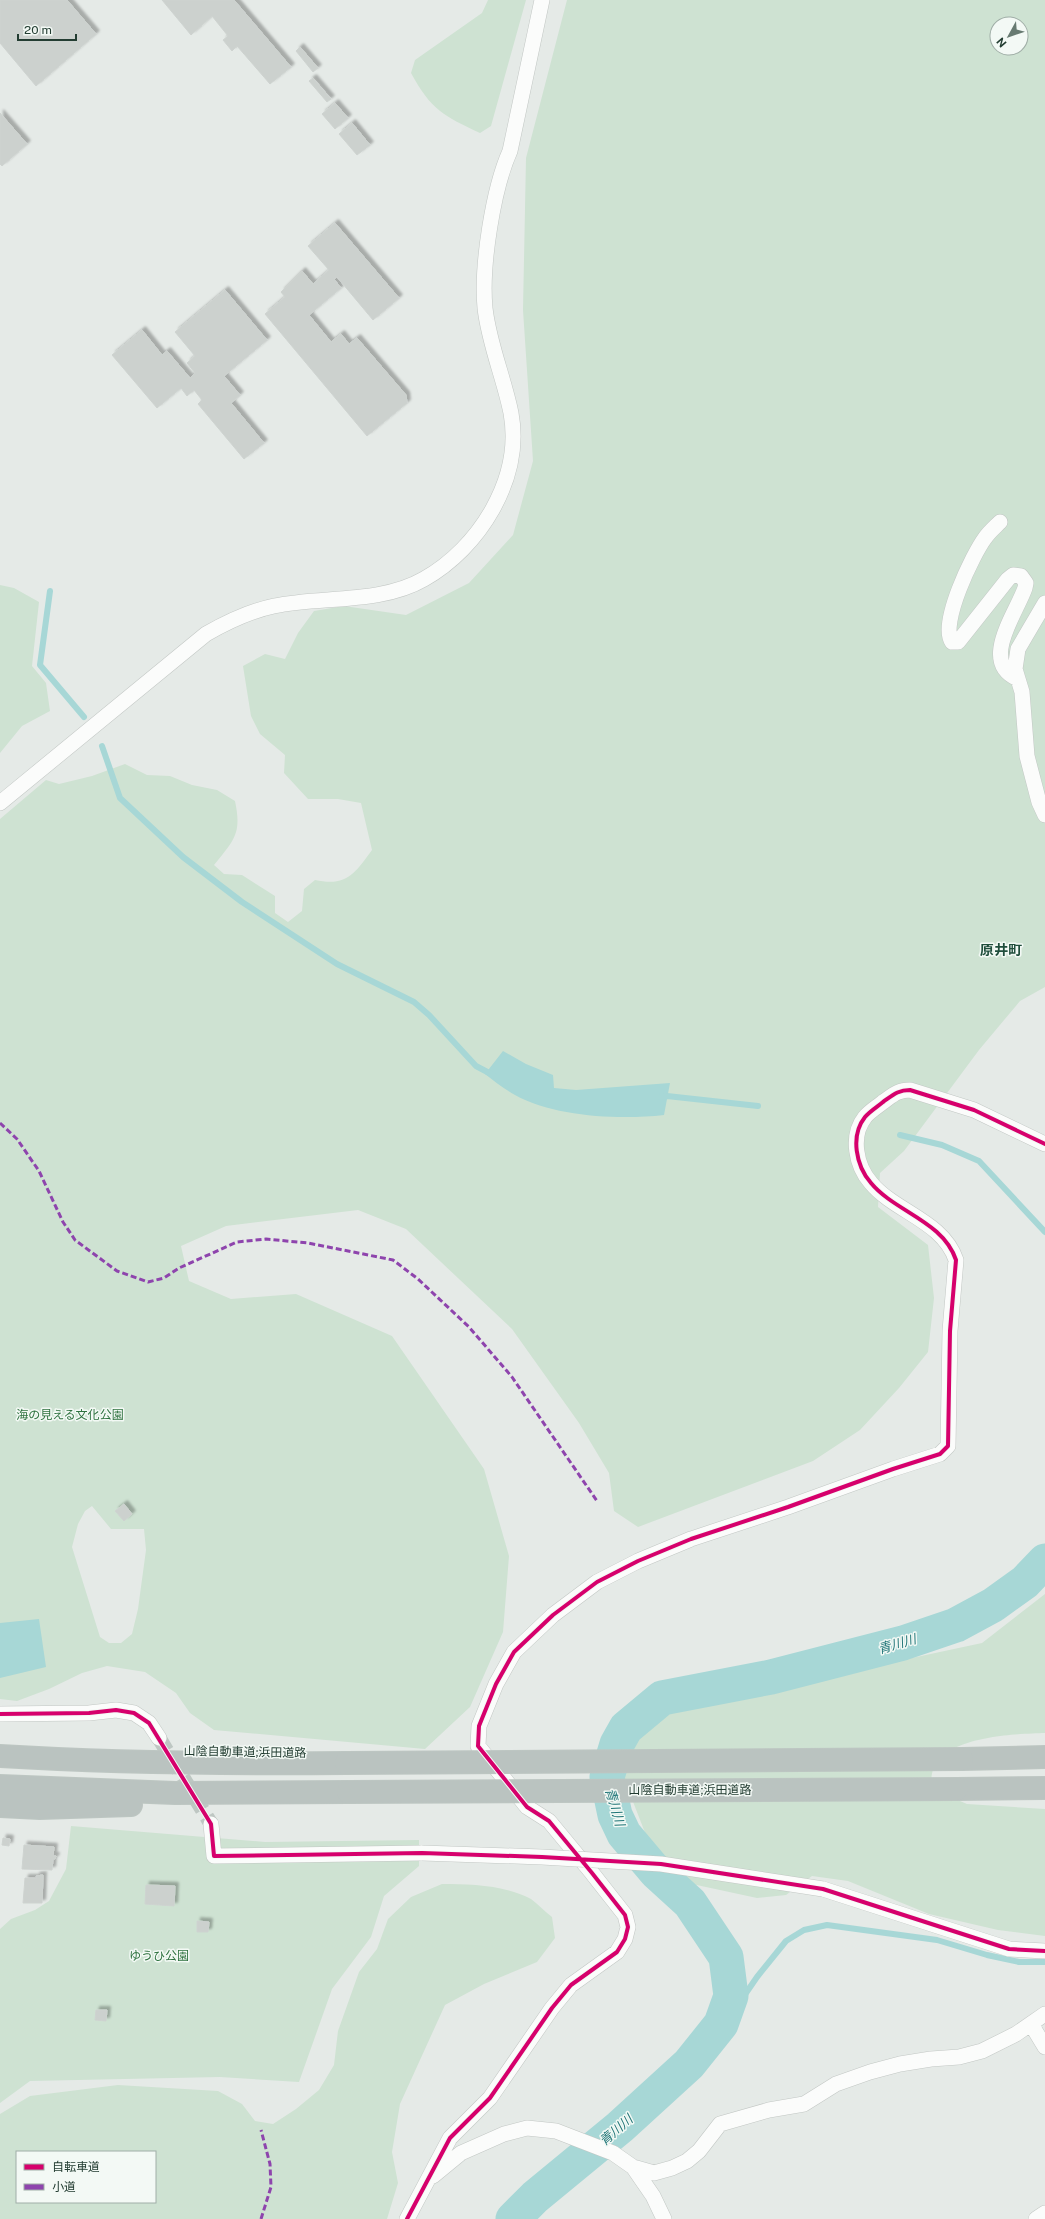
<svg xmlns="http://www.w3.org/2000/svg" width="1045" height="2219" viewBox="0 0 1045 2219" font-family="'Public Sans','Noto Sans JP',sans-serif">
  <style>
    .green { fill: #cee2d2; fill-rule: evenodd }
    .water { fill: #a7d7d6 }
    .lines { fill: none; stroke-linecap: round; stroke-linejoin: round }
    .stream { stroke: #a7d7d6; stroke-width: 6 }
    .river { stroke: #a7d7d6; stroke-width: 35 }
    .building { fill: #ccd1ce; stroke: #ced3d0; filter: url(#shadow) }
    .street-tunnel { stroke: #bec7c3; stroke-width: 15; stroke-dasharray: 15 8; stroke-linecap: butt }
    .street-casing { stroke: #c2c7c4; stroke-width: 16 }
    .highway-casing { stroke: #bdc6c2; stroke-width: 24 }
    .street { stroke: #fbfcfb; stroke-width: 15 }
    .highway { stroke: #bac3c0; stroke-width: 22 }
    .street-bridge-casing { stroke: #c2c7c4; stroke-width: 16; stroke-linecap: butt }
    .highway-bridge-casing { stroke: #bdc6c2; stroke-width: 24; stroke-linecap: butt }
    .street-bridge { stroke: #fbfcfb; stroke-width: 15 }
    .highway-bridge { stroke: #bac3c0; stroke-width: 22 }
    .quiet { stroke: #8e44ad; stroke-width: 3; stroke-dasharray: 6 3; stroke-linecap: butt }
    .cycleway-casing { stroke: #f3f9f5; stroke-width: 6 }
    .cycleway { stroke: #d6006c; stroke-width: 4 }
    .labels { text-anchor: middle; dominant-baseline: central; stroke-width: 3; stroke-linejoin: round; paint-order: stroke }
    .park-label { font-size: 12px; fill: #2e723f; stroke: #f3f9f5 }
    .street-label { font-size: 12px; fill: #233d32; stroke: #f3f9f5 }
    .water-label { font-size: 13px; font-style: italic; fill: #1f7577; stroke: #f3f9f5 }
    .quarter-label { font-size: 14px; font-weight: bold; fill: #204e3c; stroke: #f3f9f5 }
  </style>
  <defs>
    <filter id="shadow"><feDropShadow dx="3.5" dy="-3.5" stdDeviation="1" flood-color="#0004"/></filter>
  </defs>
  <rect width="100%" height="100%" fill="#e5eae7"/>
  <path class="green" d="M 488,0 L 526,0 L 491,126 L 480,133 C 444,116 431,110 411,73 L 415,60 L 482,13 Z
    M 567,0 L 1045,0 L 1045,987 L 1020,1001 L 979,1050 L 904,1151 L 880,1173 L 878,1207 L 928,1245 L 934,1298 L 928,1352 L 899,1388 L 860,1430 L 813,1461 L 638,1527 L 614,1511 L 609,1473 L 579,1423 L 512,1329 L 406,1229 L 358,1210 L 226,1226 L 181,1246 L 189,1281 L 231,1299 L 296,1294 L 392,1336 L 484,1469 L 509,1556 L 503,1632 L 470,1707 L 425,1749 L 214,1730 L 190,1713 L 176,1693 L 145,1672 L 107,1666 L 82,1673 L 49,1689 L 17,1701 L 0,1699 L 0,819 L 46,780 L 59,784 L 92,776 L 125,764 L 147,775 L 170,776 L 192,785 L 217,790 L 235,801 C 242,834 234,840 214,865 L 224,874 L 242,875 L 275,896 L 275,913 L 288,922 L 302,911 L 304,889 L 315,880 C 347,887 355,873 372,850 L 361,803 L 338,799 L 308,799 L 284,773 L 285,755 L 260,734 L 251,716 L 243,666 L 265,654 L 285,659 L 298,633 L 314,611 L 344,606 L 406,615 L 469,583 L 513,535 L 533,461 L 523,310 L 526,158 ZM 997,24 L 1021,24 L 1021,48 L 997,48 ZM 92,1506 L 111,1529 L 144,1529 L 146,1550 L 138,1609 L 132,1634 L 121,1643 L 109,1643 L 100,1637 L 72,1547 L 78,1524 L 85,1511 Z
    M 0,585 L 14,588 L 39,602 L 32,666 L 46,683 L 50,711 L 22,726 L 0,753 Z
    M 1045,1594 L 1045,1733 C 1014,1734 925,1736 932,1785 L 946,1795 L 967,1804 L 1045,1809 L 1045,1936 L 998,1930 L 929,1914 L 848,1881 L 812,1876 L 786,1895 L 757,1898 L 692,1884 L 651,1848 L 623,1776 L 627,1747 L 647,1724 L 664,1707 L 706,1702 L 982,1643 Z
    M 71,1826 L 265,1842 L 419,1840 L 419,1866 L 384,1896 L 371,1937 L 332,1989 L 299,2082 L 220,2077 L 30,2081 L 0,2103 L 0,1929 L 11,1919 L 35,1910 L 49,1901 L 66,1869 Z
    M 442,1884 C 471,1884 504,1885 531,1899 C 538,1904 545,1912 552,1917 L 555,1938 L 537,1962 L 484,1984 L 445,2005 L 400,2104 L 392,2152 L 398,2183 L 387,2219 L 0,2219 L 0,2114 L 30,2096 L 118,2085 L 218,2091 L 242,2104 L 255,2121 L 273,2124 L 296,2109 L 319,2090 L 334,2065 L 338,2031 L 359,1972 L 377,1949 L 388,1919 L 411,1897 ZM 17,2152 L 155,2152 L 155,2202 L 17,2202 Z"/>
  <path class="water" d="M 503,1051 L 526,1064 L 553,1075 L 554,1088 L 576,1090 L 670,1083 L 664,1115 C 620,1120 554,1117 515,1095 C 504,1089 494,1081 485,1074 Z
    M 39,1619 L 46,1667 L 0,1678 L 0,1623 Z"/>
  <g class="lines">
    <path class="stream" d="M 50,591 L 40,665 L 84,717
      M 102,746 L 120,798 L 183,857 L 242,902 L 337,964 L 414,1002 L 429,1015 L 476,1066 L 493,1075
      M 660,1097 L 667,1096 L 758,1106
      M 900,1135 L 942,1145 L 979,1161 L 1045,1232
      M 721,2024 L 733,2012 L 757,1977 L 786,1941 L 804,1930 L 827,1925 L 937,1940 L 987,1955 L 1019,1962 L 1045,1962"/>
    <path class="river" d="M 513,2219 L 535,2197 L 620,2127 L 689,2064 L 721,2024 L 731,1996 L 726,1957 L 690,1903 L 656,1872 L 624,1834 L 615,1815 L 607,1777 L 617,1744 L 626,1728 L 662,1698 L 771,1677 L 903,1643 L 956,1625 L 993,1605 L 1025,1582 L 1045,1561"/>
  </g>
  <path class="building" d="M 0,0 L 67,0 L 96,34 L 36,86 L 0,43 Z
    M 162,0 L 234,0 L 291,67 L 270,84 L 237,46 L 232,51 L 223,40 L 228,36 L 212,16 L 191,35 Z
    M 300,47 L 318,68 L 313,72 L 296,51 Z
    M 313,78 L 331,99 L 327,102 L 309,81 Z
    M 335,103 L 348,118 L 335,129 L 322,114 Z
    M 0,113 L 27,144 L 2,166 L 0,164 Z
    M 352,123 L 370,145 L 357,155 L 339,134 Z
    M 335,223 L 399,298 L 373,320 L 337,277 L 334,279 L 341,288 L 309,315 L 331,342 L 341,334 L 349,344 L 357,338 L 406,395 L 407,403 L 367,436 L 265,314 L 285,297 L 281,292 L 302,271 L 313,284 L 329,270 L 308,246 Z
    M 225,290 L 267,340 L 224,376 L 240,395 L 231,403 L 264,443 L 244,459 L 198,404 L 202,400 L 194,390 L 187,396 L 181,388 L 157,408 L 112,355 L 142,330 L 162,355 L 167,351 L 190,378 L 195,373 L 187,363 L 195,356 L 175,332 Z
    M 124,1504 L 132,1514 L 124,1521 L 115,1511 Z
    M 3,1838 L 10,1839 L 9,1846 L 2,1845 Z
    M 24,1845 L 54,1847 L 53,1856 L 56,1856 L 55,1859 L 53,1859 L 52,1870 L 22,1869 Z
    M 43,1875 L 42,1903 L 23,1903 L 25,1878 L 37,1878 L 36,1876 Z
    M 146,1885 L 175,1886 L 174,1906 L 145,1904 Z
    M 197,1921 L 209,1922 L 208,1932 L 197,1932 Z
    M 96,2010 L 107,2010 L 106,2021 L 95,2020 Z"/>
  <g class="lines">
    <path class="street-tunnel" d="M 159,1738 L 211,1824"/>
    <defs>
      <path id="street" d="M 1000,522 C 995,527 989,532 985,538 C 973,554 939,624 952,642 L 958,642 L 1008,579 L 1013,575 L 1021,576 L 1026,583 L 1025,588 C 1016,614 979,662 1018,679
        M 1045,603 L 1018,649 L 1015,669 L 1022,692 L 1027,756 L 1039,802 L 1045,815
        M 0,803 L 206,634 C 227,622 250,611 274,606 C 321,596 381,604 424,579 C 479,548 523,479 511,413 C 504,378 489,344 485,308 C 481,266 493,189 510,151 L 542,0
        M 0,1714 L 89,1713 L 116,1710 L 134,1713 L 149,1723 L 159,1738
        M 211,1824 L 214,1856 L 422,1853
        M 823,1889 L 1009,1949 L 1045,1951
        M 1031,2024 L 1045,2047
        M 633,2167 L 653,2196 L 664,2219
        M 433,2176 L 461,2153 L 504,2134 L 527,2128 L 556,2131 L 613,2153 L 633,2167 L 654,2173 L 672,2168 L 687,2161 L 699,2151 L 720,2124 L 769,2110 L 804,2104 L 836,2084 L 870,2072 L 900,2064 L 931,2059 L 959,2057 L 982,2051 L 1016,2034 L 1045,2014
        M 407,2219 L 450,2138 L 490,2098 L 552,2008 L 571,1985 L 617,1952 L 625,1939 L 628,1927 L 625,1915 L 592,1873 L 549,1821 L 527,1807 L 478,1746 L 479,1726 L 496,1684 L 514,1652 L 553,1615 L 597,1582 L 638,1561 L 691,1539 L 788,1507 L 893,1469 L 940,1454 L 948,1446 L 950,1331 L 956,1260 C 943,1221 895,1212 871,1183 C 856,1166 850,1136 865,1117 C 870,1111 877,1107 883,1102 C 893,1095 898,1090 910,1090 L 974,1110 L 1045,1144
        M 1036,2219 L 1045,2213"/>
      <path id="highway" d="M 0,1756 C 115,1763 231,1764 346,1763
        M 962,1759 L 1045,1757
        M 0,1786 L 175,1793 L 348,1792
        M 957,1789 L 1045,1788
        M 0,1806 L 40,1808 L 131,1805"/>
    </defs>
    <use href="#street" class="street-casing"/>
    <use href="#highway" class="highway-casing"/>
    <use href="#street" class="street"/>
    <use href="#highway" class="highway"/>
    <defs>
      <path id="street-bridge" d="M 422,1853 L 542,1857 L 661,1864 L 823,1889"/>
      <path id="highway-bridge" d="M 346,1763 L 962,1759
        M 348,1792 L 957,1789"/>
    </defs>
    <use href="#street-bridge" class="street-bridge-casing"/>
    <use href="#highway-bridge" class="highway-bridge-casing"/>
    <use href="#street-bridge" class="street-bridge"/>
    <use href="#highway-bridge" class="highway-bridge"/>
    <path class="quiet" d="M 0,1123 L 17,1139 L 39,1171 L 63,1222 L 75,1240 L 117,1271 L 148,1282 L 164,1278 L 179,1268 L 237,1242 L 266,1239 L 308,1243 L 393,1260 L 418,1279 L 469,1327 L 512,1377 L 597,1501
      M 261,2219 L 271,2187 L 270,2164 L 261,2130"/>
    <defs>
      <path id="cycleway" d="M 0,1714 L 89,1713 L 116,1710 L 134,1713 L 149,1723 L 211,1824 L 214,1856 L 422,1853 L 542,1857 L 661,1864 L 823,1889 L 1009,1949 L 1045,1951
        M 407,2219 L 450,2138 L 490,2098 L 552,2008 L 571,1985 L 617,1952 L 625,1939 L 628,1927 L 625,1915 L 592,1873 L 549,1821 L 527,1807 L 478,1746 L 479,1726 L 496,1684 L 514,1652 L 553,1615 L 597,1582 L 638,1561 L 691,1539 L 788,1507 L 893,1469 L 940,1454 L 948,1446 L 950,1331 L 956,1260 C 943,1221 895,1212 871,1183 C 856,1166 850,1136 865,1117 C 870,1111 877,1107 883,1102 C 893,1095 898,1090 910,1090 L 974,1110 L 1045,1144"/>
    </defs>
    <use href="#cycleway" class="cycleway-casing"/>
    <use href="#cycleway" class="cycleway"/>
  </g>
  <g class="labels">
    <g class="park-label">
      <text x="70" y="1415">海の見える文化公園</text>
      <text x="159" y="1956">ゆうひ公園</text>
    </g>
    <g class="street-label">
      <text transform="translate(245 1752) rotate(1)">山陰自動車道;浜田道路</text>
      <text x="690" y="1790">山陰自動車道;浜田道路</text>
    </g>
    <g class="water-label">
      <text transform="translate(897 1644) rotate(-16)">青川川</text>
      <text transform="translate(615 1807) rotate(74)">青川川</text>
      <text transform="translate(616 2130) rotate(-41)">青川川</text>
    </g>
    <g class="quarter-label">
      <text x="1001" y="950">原井町</text>
    </g>
  </g>
  <rect x="16" y="2151" width="140" height="52" fill="#f3f9f5" stroke="#a0aea7"/>
  <rect x="24" y="2164" width="20" height="6" fill="#d6006c" stroke="#a0aea7"/>
  <text x="52" y="2171" font-size="12" fill="#233d32">自転車道</text>
  <rect x="24" y="2184" width="20" height="6" fill="#8e44ad" stroke="#a0aea7"/>
  <text x="52" y="2191" font-size="12" fill="#233d32">小道</text>
  <g transform="translate(1009 36) rotate(230)"><circle r="19" fill="#f3f9f5" stroke="#a0aea7"/>
  <path d="M0-3L7 15L0 10L-7 15Z" fill="#677a71"/>
  <text y="-6" font-size="11" font-weight="bold" text-anchor="middle" fill="#233d32">N</text>
  </g>
  <path d="M18 34v6h58v-6" fill="none" stroke="#233d32" stroke-width="2"/>
  <text x="24" y="34" font-size="12" fill="#233d32" stroke="#f3f9f5" stroke-width="3" paint-order="stroke">20 m</text>
</svg>
